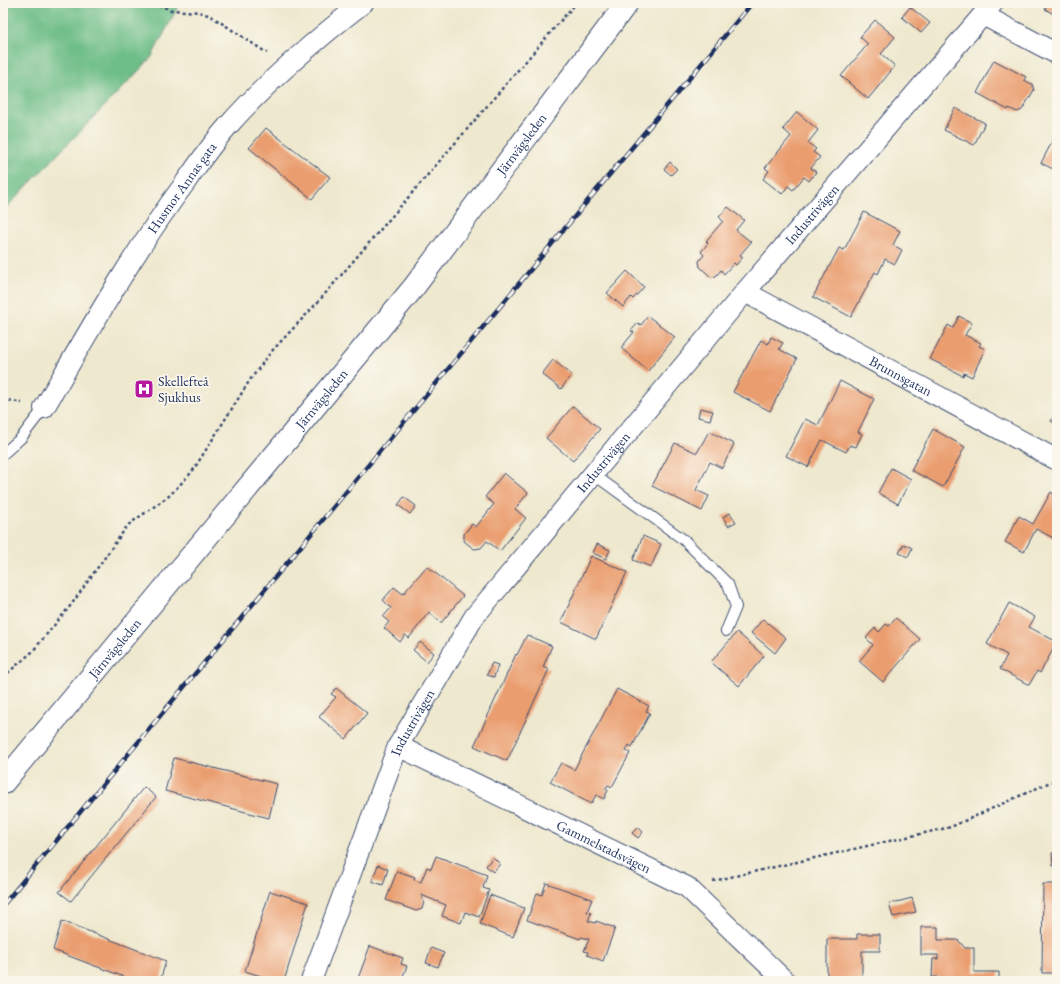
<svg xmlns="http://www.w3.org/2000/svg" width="1060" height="984" viewBox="0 0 1060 984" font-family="'EB Garamond',serif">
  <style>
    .forest { fill: #6ebe88; stroke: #447673 }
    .building { fill: #ea9e70 }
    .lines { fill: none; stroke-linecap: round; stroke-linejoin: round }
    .lane-casing { stroke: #3b4b6f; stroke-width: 12 }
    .street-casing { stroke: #3b4b6f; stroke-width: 22 }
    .primary-casing { stroke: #3b4b6f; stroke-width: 24 }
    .path { stroke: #3b4b6f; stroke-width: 2.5; stroke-dasharray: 3 3; stroke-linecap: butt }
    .lane { stroke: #fff; stroke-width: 10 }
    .street { stroke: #fff; stroke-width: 20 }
    .primary { stroke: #fff; stroke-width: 22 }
    .rail-casing { stroke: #1b2f5e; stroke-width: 4.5 }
    .rail { stroke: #fbf7ec; stroke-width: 3; stroke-dasharray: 9; stroke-linecap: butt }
    .labels { text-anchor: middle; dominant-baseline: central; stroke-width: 3.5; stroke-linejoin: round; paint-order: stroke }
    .street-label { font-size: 14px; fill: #1b2f5e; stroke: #fbf7ec }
    .poi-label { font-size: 14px; fill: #1b2f5e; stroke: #fbf7ec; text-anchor: start }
  </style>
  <rect width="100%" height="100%" fill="#fbf7ec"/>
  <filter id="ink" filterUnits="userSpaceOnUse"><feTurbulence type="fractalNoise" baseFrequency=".025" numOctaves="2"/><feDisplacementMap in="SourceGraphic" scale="8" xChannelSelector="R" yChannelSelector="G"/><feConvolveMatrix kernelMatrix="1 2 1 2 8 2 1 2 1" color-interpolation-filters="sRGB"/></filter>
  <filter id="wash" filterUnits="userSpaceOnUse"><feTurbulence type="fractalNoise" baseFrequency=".012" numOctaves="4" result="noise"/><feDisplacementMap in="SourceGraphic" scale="16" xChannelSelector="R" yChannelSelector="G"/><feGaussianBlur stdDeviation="0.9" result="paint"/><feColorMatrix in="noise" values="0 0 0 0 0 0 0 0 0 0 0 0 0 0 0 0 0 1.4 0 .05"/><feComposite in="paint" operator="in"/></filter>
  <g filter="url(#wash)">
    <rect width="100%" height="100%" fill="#eee8ce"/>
    <path class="forest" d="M 3,3 L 180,3 L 151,58 L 3,211 Z"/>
    <g id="blocks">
      <path class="building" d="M 1048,3 L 1057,3 L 1057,16 L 1045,9 Z
        M 910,7 L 930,23 L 921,33 L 902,17 Z
        M 875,20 L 895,37 L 881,54 L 895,66 L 868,99 L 841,76 L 868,44 L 860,37 Z
        M 994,60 L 1026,77 L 1024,80 L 1032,84 L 1034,90 L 1022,110 L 1017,112 L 1009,108 L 1008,110 L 977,93 Z
        M 955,108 L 985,123 L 974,145 L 944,130 Z
        M 797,112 L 818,130 L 808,143 L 816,149 L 813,152 L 820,157 L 811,168 L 816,172 L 809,181 L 804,177 L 793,190 L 788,186 L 782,194 L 763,179 L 769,171 L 765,168 L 791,136 L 783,129 Z
        M 266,128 L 330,177 L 312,199 L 249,148 Z
        M 1054,138 L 1057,139 L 1057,171 L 1041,163 Z
        M 670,162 L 677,169 L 671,175 L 664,169 Z
        M 728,207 L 744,220 L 736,230 L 751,242 L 740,255 L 743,257 L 736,265 L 734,263 L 724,274 L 721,270 L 716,276 L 711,277 L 700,267 L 699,261 L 704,255 L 701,252 L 708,243 L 706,241 L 723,221 L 719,217 Z
        M 864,212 L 900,231 L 893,245 L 902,250 L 895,264 L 885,259 L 878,274 L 875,272 L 851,317 L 813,297 L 839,248 L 844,250 Z
        M 627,271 L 644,287 L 633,299 L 631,297 L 623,307 L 607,293 Z
        M 648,316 L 675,337 L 648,371 L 621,348 L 634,332 L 631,331 L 638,323 L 641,325 Z
        M 959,316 L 972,323 L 965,335 L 981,343 L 979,346 L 985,349 L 972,377 L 964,373 L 963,376 L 930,359 L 948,325 L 953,328 Z
        M 771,337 L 783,343 L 779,349 L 797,359 L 770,411 L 733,392 L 761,340 L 768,344 Z
        M 553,360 L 572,375 L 561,389 L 542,374 Z
        M 840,381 L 874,399 L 858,432 L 862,434 L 856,447 L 850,445 L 846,452 L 822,440 L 808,467 L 786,456 L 805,419 L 818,425 Z
        M 573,406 L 600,429 L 573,461 L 546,438 Z
        M 700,408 L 713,411 L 710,420 L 698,417 Z
        M 1057,411 L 1057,424 L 1051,421 Z
        M 933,429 L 965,447 L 943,487 L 911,470 Z
        M 709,431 L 734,444 L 722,468 L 710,462 L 696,490 L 709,496 L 702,511 L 652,486 L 675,443 L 697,453 Z
        M 891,468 L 911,479 L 898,504 L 878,493 Z
        M 504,473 L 528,493 L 515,509 L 526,518 L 500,551 L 487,541 L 481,548 L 474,549 L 464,541 L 464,534 L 472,524 L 476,527 L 494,504 L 485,497 Z
        M 1051,492 L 1057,496 L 1057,540 L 1036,529 L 1024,552 L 1005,542 L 1019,516 L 1033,524 Z
        M 404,497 L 416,506 L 410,514 L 398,505 Z
        M 730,513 L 736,522 L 728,526 L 723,517 Z
        M 643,536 L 661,544 L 651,567 L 633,560 Z
        M 597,544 L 610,550 L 606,559 L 593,553 Z
        M 904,544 L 912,548 L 908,557 L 899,553 Z
        M 591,556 L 627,572 L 596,639 L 561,622 Z
        M 427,566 L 463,596 L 441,623 L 429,612 L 409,638 L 405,635 L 400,642 L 384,628 L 389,622 L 383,617 L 391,608 L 383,600 L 394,587 L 403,594 Z
        M 1009,603 L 1035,617 L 1029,627 L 1057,642 L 1040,673 L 1037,671 L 1029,685 L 1000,669 L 1007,655 L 987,644 Z
        M 896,618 L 920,639 L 883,682 L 859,661 L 873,645 L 866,638 L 875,628 L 879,632 L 886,624 L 889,626 Z
        M 763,619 L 786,638 L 775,653 L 751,633 Z
        M 737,632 L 764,656 L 739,686 L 711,662 Z
        M 527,635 L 552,646 L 543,667 L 549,669 L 507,761 L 474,746 L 516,654 L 517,655 Z
        M 420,642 L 434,653 L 427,662 L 413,650 Z
        M 492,663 L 498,665 L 494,677 L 487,675 Z
        M 336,688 L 367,713 L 346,739 L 319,717 L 336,697 L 331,694 Z
        M 617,689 L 649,706 L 646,711 L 650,713 L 632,747 L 629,745 L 626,751 L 630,753 L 612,787 L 608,785 L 605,789 L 608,790 L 604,799 L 596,795 L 591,804 L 550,782 L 561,763 L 574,770 Z
        M 174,758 L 277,784 L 269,818 L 165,791 Z
        M 144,787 L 156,797 L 71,901 L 59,892 Z
        M 638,827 L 643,832 L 638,838 L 632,833 Z
        M 1057,852 L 1057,865 L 1053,866 L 1052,853 Z
        M 436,856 L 487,875 L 483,888 L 489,890 L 479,917 L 465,912 L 461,923 L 442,916 L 446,905 L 421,895 L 424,902 L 422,909 L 416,911 L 386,900 L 397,871 L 415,877 L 414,880 L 421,882 L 427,867 L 431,869 Z
        M 493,857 L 500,864 L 493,872 L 486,866 Z
        M 378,865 L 388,869 L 383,885 L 372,881 Z
        M 546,883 L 592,899 L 587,912 L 591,913 L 588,921 L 596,923 L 596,921 L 615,928 L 603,961 L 587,955 L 588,952 L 584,951 L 589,939 L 581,937 L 580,939 L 527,920 L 537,893 L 542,895 Z
        M 1043,884 L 1057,884 L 1057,973 L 1042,973 Z
        M 270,891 L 308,903 L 284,981 L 276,981 L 245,971 Z
        M 490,895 L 524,908 L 513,937 L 480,924 Z
        M 912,898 L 916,912 L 893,917 L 889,904 Z
        M 62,921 L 166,961 L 160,981 L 135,981 L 53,950 Z
        M 921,927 L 938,927 L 938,940 L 958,940 L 965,948 L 974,948 L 974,972 L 999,972 L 999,981 L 938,981 L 938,977 L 932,977 L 933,959 L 938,959 L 938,955 L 921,955 Z
        M 857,934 L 880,934 L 880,951 L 862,951 L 862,981 L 827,981 L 827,939 L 857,939 Z
        M 370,946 L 403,958 L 401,964 L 407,966 L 401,981 L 357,981 Z
        M 431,948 L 444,953 L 438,967 L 426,963 Z"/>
    </g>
  </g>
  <g filter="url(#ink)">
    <use href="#blocks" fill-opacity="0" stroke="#3b4b6f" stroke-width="1"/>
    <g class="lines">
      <defs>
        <path id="lane" d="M 3,454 L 21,438 L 44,408
          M 593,474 L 684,540 L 728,584 L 736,607 L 726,631"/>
        <g id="street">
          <path d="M 983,15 L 1057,54"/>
          <path id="s1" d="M 745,292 L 1057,460"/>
          <path id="s2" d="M 44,408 C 89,331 132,254 185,183 C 198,164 212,144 227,127 C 268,80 314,41 363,3"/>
          <path id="s3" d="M 398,746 L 687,887 L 785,981"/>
          <path id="s4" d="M 311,981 L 398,746 L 474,617 L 745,292 L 993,3"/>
        </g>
        <g id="primary">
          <path id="s5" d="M 3,783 L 414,287 L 627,3"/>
        </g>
      </defs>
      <use href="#lane" class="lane-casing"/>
      <use href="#street" class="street-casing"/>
      <use href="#primary" class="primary-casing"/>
      <path class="path" d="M 153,3 L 171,10 L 199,12 L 211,16 L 267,53
        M 3,399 L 22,403
        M 3,677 L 32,652 L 71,605 L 128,525 L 169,496 L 192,472 L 250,380 L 271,352 L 318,302 L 576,3
        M 713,881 L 951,827 L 1057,779"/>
      <use href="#lane" class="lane"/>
      <use href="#street" class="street"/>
      <use href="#primary" class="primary"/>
      <defs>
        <path id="rail" d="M 3,905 L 752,3"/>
      </defs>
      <use href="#rail" class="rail-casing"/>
      <use href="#rail" class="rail"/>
    </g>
  </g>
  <defs>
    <symbol id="hospital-square" viewBox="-11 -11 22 22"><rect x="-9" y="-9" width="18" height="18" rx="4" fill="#b5179e" stroke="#fbf7ec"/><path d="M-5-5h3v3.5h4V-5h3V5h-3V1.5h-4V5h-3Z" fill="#fff"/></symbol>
  </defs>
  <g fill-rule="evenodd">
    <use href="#hospital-square" x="133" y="378" width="22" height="22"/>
  </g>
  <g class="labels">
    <g class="street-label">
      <text stroke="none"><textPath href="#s5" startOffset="823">Järnvägsleden</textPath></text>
      <text stroke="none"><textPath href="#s2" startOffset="260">Husmor Annas gata</textPath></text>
      <text stroke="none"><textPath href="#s4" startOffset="926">Industrivägen</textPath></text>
      <text stroke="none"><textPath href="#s1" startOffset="177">Brunnsgatan</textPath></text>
      <text stroke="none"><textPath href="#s5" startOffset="499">Järnvägsleden</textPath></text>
      <text stroke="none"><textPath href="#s4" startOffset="602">Industrivägen</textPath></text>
      <text stroke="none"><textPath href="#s5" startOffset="175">Järnvägsleden</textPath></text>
      <text stroke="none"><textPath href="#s4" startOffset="278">Industrivägen</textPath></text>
      <text stroke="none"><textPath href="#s3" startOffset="229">Gammelstadsvägen</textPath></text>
    </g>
    <g class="poi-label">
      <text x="158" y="381">Skellefteå<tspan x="158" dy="16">Sjukhus</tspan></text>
    </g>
  </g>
  <rect width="1060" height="984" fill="none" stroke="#fbf7ec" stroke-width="16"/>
</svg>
